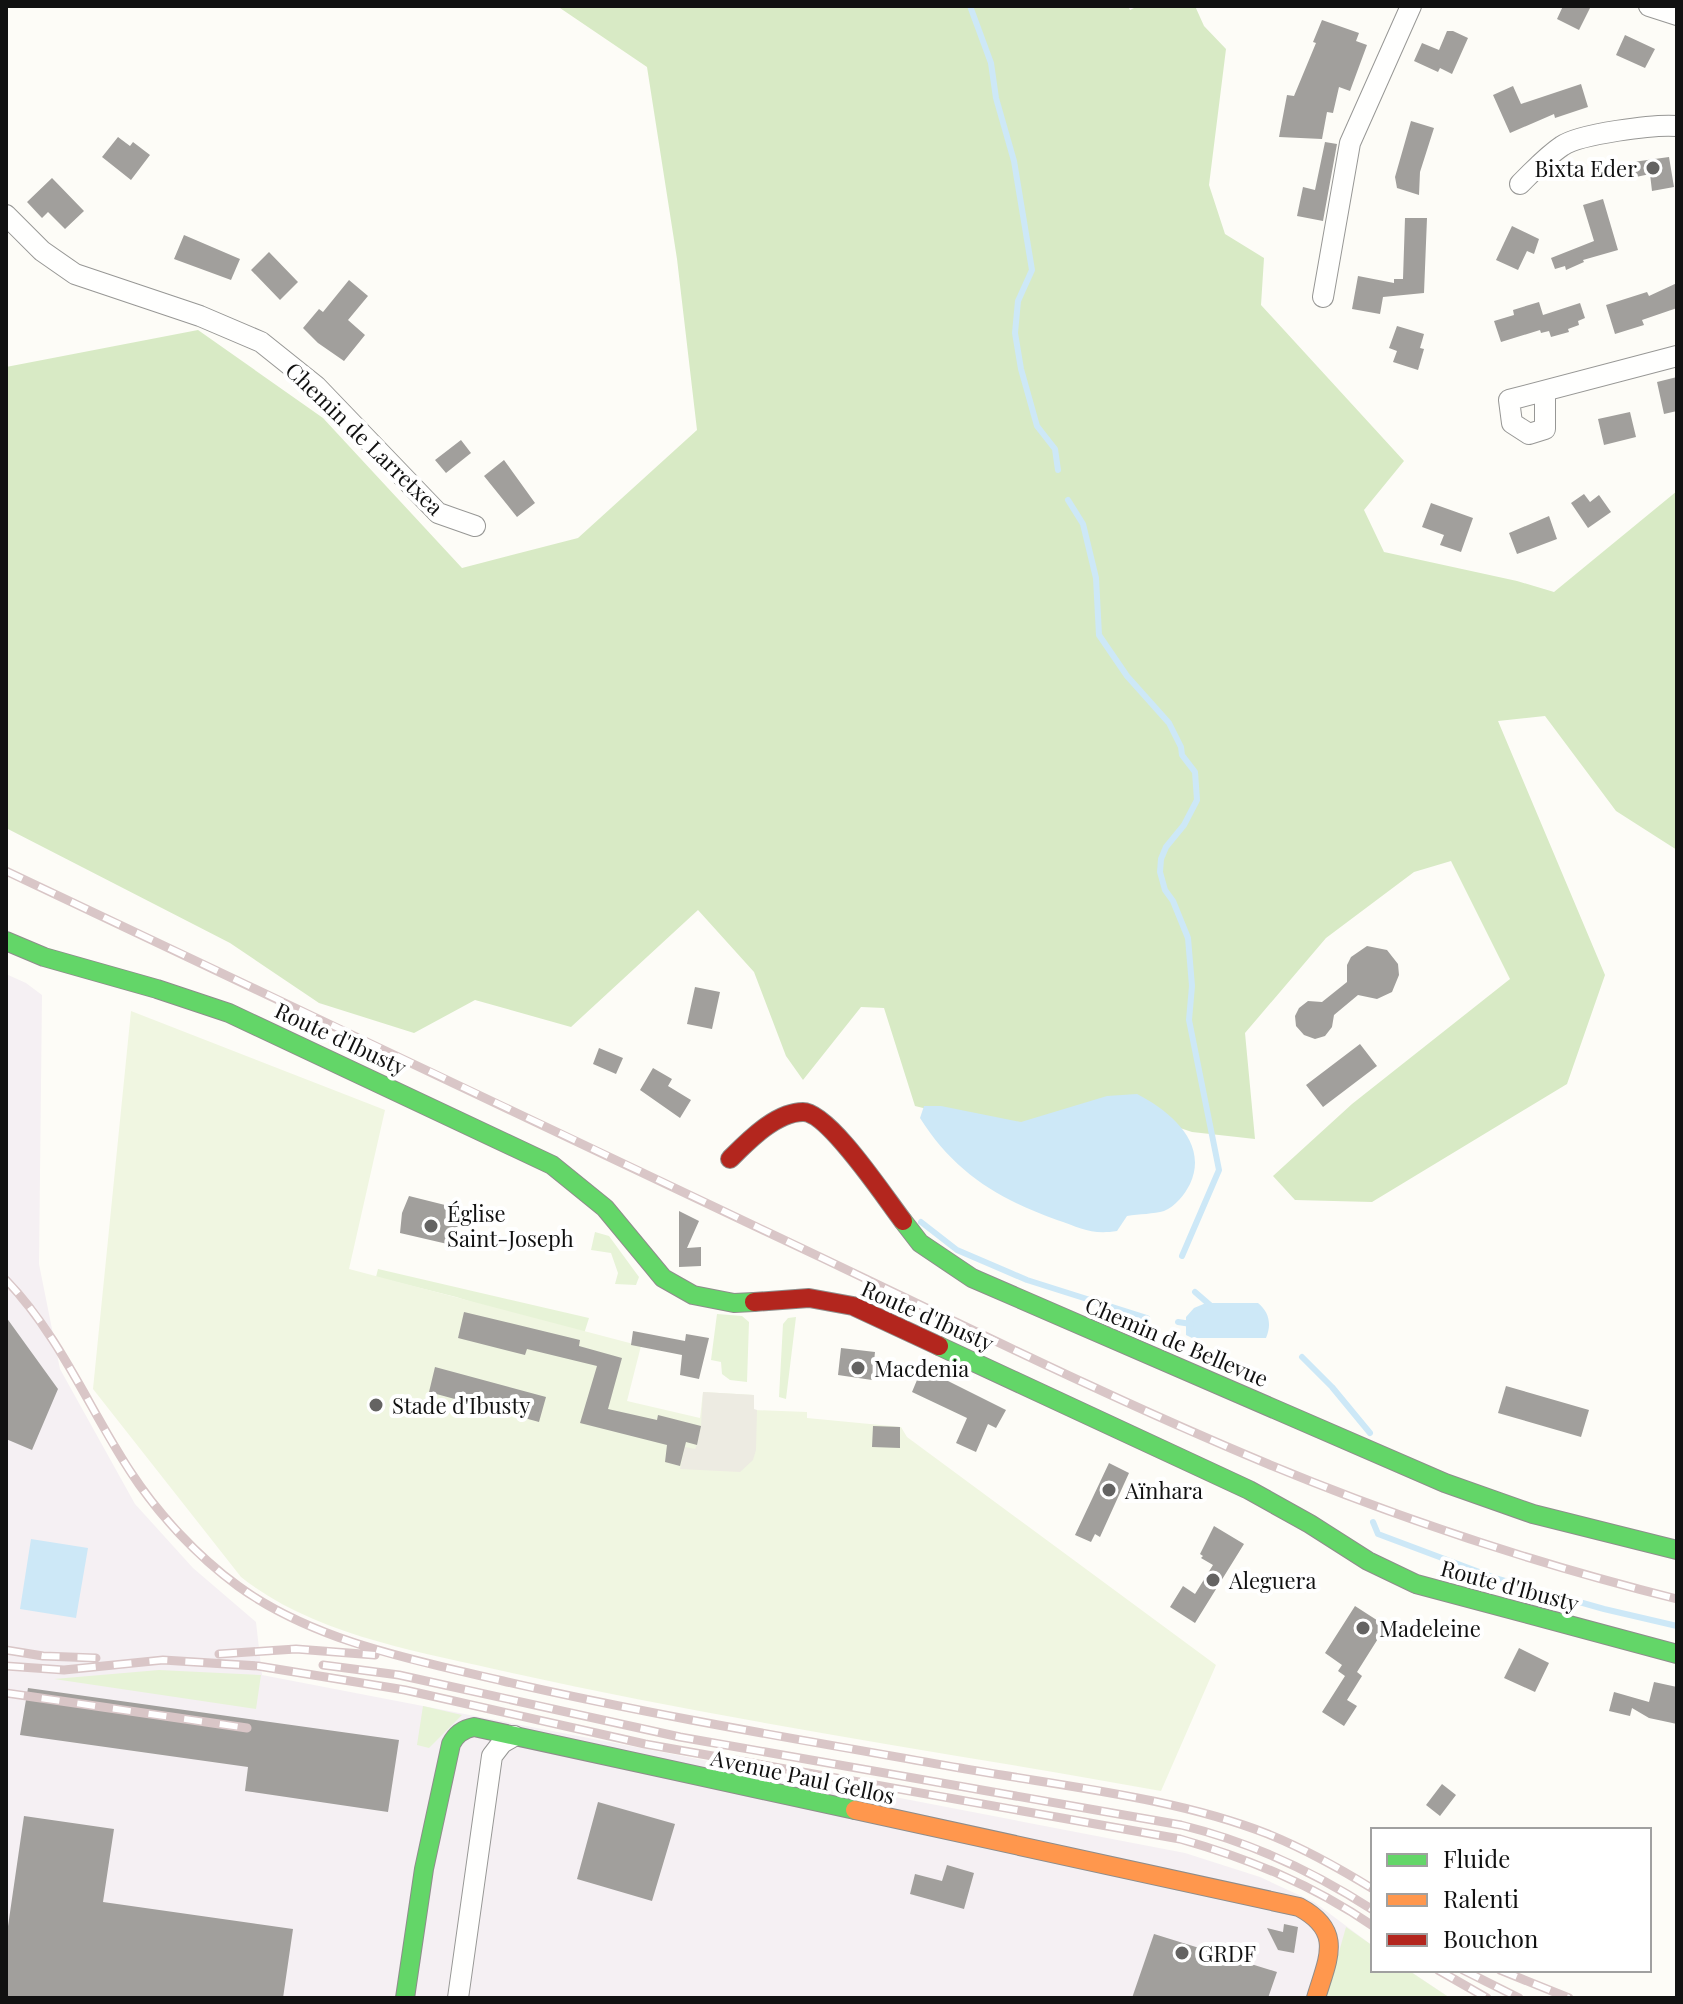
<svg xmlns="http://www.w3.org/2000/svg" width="1683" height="2004" viewBox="0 0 1683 2004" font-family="'Playfair Display',serif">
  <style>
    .industrial { fill: #f5f0f3 }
    .green { fill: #e7f3d7 }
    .forest { fill: #d8eac5 }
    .pitch { fill: #f0f6e1 }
    .plaza { fill: #edebe2 }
    .water { fill: #cde8f7 }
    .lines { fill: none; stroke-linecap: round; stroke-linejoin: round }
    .stream { stroke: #cde8f7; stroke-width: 6 }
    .building { fill: #a19f9c }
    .street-casing { stroke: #979795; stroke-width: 22 }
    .fast-casing { stroke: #8e8d8b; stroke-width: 20 }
    .slow-casing { stroke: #8e8d8b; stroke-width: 20 }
    .jam-casing { stroke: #8e8d8b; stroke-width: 20 }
    .street { stroke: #fffffe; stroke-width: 20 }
    .fast { stroke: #63d668; stroke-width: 18 }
    .slow { stroke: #ff974d; stroke-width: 18 }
    .jam { stroke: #b3261e; stroke-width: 18 }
    .rail-casing { stroke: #d9c6c7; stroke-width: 9 }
    .rail { stroke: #fff; stroke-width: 6; stroke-dasharray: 18; stroke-linecap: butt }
    .poi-dot { fill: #646362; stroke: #fff; stroke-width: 3 }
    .labels { text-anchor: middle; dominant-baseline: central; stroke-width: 8; stroke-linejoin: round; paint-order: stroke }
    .poi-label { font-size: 22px; fill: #111; stroke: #fff; text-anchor: start }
    .street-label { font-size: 22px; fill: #111; stroke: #fff }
  </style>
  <rect width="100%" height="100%" fill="#fdfcf7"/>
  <path class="industrial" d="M 6,974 L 26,983 L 42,995 L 39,1264 L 60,1369 L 135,1504 L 193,1568 L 256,1622 L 262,1675 L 1185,1853 L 1260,1877 L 1314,1902 L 1373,1946 L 1373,1970 L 1408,1970 L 1450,1998 L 6,1998 Z"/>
  <path class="green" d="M 595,1232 L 609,1236 L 639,1277 L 636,1285 L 615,1284 L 618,1273 L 611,1253 L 591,1250 Z
    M 378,1269 L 589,1318 L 583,1337 L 456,1297 L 376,1277 Z
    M 717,1314 L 742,1316 L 749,1322 L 747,1382 L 730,1380 L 722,1374 L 721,1362 L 711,1360 Z
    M 796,1317 L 786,1399 L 779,1397 L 783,1324 L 788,1318 Z
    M 159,1670 L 261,1675 L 256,1709 L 54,1679 Z
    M 423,1706 L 462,1715 L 429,1748 L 417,1745 Z
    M 1346,1927 L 1373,1946 L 1373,1970 L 1408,1970 L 1450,1998 L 1326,1998 Z"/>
  <path class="forest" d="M 557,6 L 1128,6 L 1130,10 L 1138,6 L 1195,6 L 1204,26 L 1226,49 L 1209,185 L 1225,234 L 1264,258 L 1261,305 L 1404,461 L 1364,510 L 1384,552 L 1517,581 L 1554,592 L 1677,491 L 1677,850 L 1616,811 L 1545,716 L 1498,721 L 1605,975 L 1567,1084 L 1372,1202 L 1295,1200 L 1273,1176 L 1352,1104 L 1510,979 L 1451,861 L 1414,872 L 1326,938 L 1245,1033 L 1255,1139 L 1192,1132 L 1114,1106 L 1020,1132 L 915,1106 L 884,1008 L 861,1007 L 803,1080 L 786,1056 L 754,972 L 698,910 L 571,1027 L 475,1000 L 414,1033 L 319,1003 L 230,943 L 6,828 L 6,367 L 198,330 L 323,418 L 462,568 L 578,538 L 697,430 L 677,259 L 647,67 Z"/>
  <path class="pitch" d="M 131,1011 L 385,1110 L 349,1269 L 641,1346 L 627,1401 L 700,1418 L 703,1392 L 754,1395 L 754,1410 L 807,1412 L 807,1418 L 901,1427 L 907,1437 L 1216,1665 L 1161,1791 C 945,1752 727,1721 512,1673 C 422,1652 315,1636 241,1577 L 93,1389 Z"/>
  <path class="plaza" d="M 703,1392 L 754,1395 L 754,1409 L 757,1410 L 756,1450 L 753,1460 L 740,1472 L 680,1469 L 685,1447 L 695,1449 L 697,1445 L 701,1426 Z"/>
  <path class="water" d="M 1137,1094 C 1170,1111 1209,1143 1190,1184 C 1185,1194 1175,1207 1164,1211 C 1154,1214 1139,1214 1127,1216 L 1117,1231 C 1091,1235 1081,1228 1057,1220 C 998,1199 954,1172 920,1118 L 924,1106 L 941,1106 L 1021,1122 L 1107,1096 Z
    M 1206,1303 L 1258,1303 C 1269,1312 1272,1324 1266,1338 L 1192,1338 L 1186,1335 L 1186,1317 L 1194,1308 Z
    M 31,1539 L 88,1548 L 76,1618 L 20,1609 Z"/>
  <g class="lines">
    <path class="stream" d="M 970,6 L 991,63 L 996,98 L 1014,161 L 1032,270 L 1018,301 L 1015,333 L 1021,369 L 1037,426 L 1055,449 L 1058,470
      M 1068,500 L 1083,524 L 1096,578 L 1099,635 L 1127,676 L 1169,723 L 1181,747 L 1182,755 L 1195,772 L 1197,800 L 1184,825 L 1166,847 L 1161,859 L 1160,872 L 1165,890 L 1173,901 L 1188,938 L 1192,986 L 1189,1020 L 1219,1170 L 1182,1256
      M 921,1222 L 957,1250 L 1027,1280 L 1147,1318
      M 1195,1292 L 1210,1305
      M 1178,1322 L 1191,1324
      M 1302,1357 L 1332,1387 L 1370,1433
      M 1373,1522 L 1378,1534 L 1498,1579 L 1604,1609 L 1677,1626"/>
  </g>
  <path class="building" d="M 1563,6 L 1591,6 L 1579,30 L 1557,19 Z
    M 1322,20 L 1359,33 L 1356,41 L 1367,45 L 1350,91 L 1339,87 L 1333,113 L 1327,112 L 1322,139 L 1279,137 L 1287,95 L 1294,96 L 1316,43 L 1313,42 Z
    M 1447,31 L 1453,31 L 1468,38 L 1452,74 L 1440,68 L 1438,72 L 1414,61 L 1422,43 L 1439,50 Z
    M 1625,35 L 1655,49 L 1645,68 L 1616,55 Z
    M 1581,84 L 1588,107 L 1555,118 L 1554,114 L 1510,133 L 1493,95 L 1513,86 L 1521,104 Z
    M 1411,121 L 1434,128 L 1420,172 L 1419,195 L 1397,188 L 1395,177 Z
    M 118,137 L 130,146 L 133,142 L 150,155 L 131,180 L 102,157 Z
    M 1325,142 L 1337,144 L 1323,221 L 1297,216 L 1303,187 L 1315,190 Z
    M 1669,157 L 1674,187 L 1652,191 L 1650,174 L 1636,177 L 1633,162 Z
    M 52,178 L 84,211 L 65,229 L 48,212 L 42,218 L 27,202 Z
    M 1603,199 L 1618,250 L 1583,260 L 1584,262 L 1566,270 L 1565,266 L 1555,269 L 1551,258 L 1594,241 L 1583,205 Z
    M 1405,218 L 1427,218 L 1424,293 L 1383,297 L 1380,314 L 1352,309 L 1358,276 L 1394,283 L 1394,279 L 1403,279 Z
    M 1512,226 L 1539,239 L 1534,254 L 1527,251 L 1518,270 L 1496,260 Z
    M 184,235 L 240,259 L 231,280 L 174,259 Z
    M 269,252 L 298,282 L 280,300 L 251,270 Z
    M 349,280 L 368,296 L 348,320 L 365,335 L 344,361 L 318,343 L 303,328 L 319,309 L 323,312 Z
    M 1677,283 L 1677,308 L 1642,320 L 1644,325 L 1615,334 L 1606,305 L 1647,292 L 1649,296 Z
    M 1539,302 L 1543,315 L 1580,303 L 1585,318 L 1578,321 L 1579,325 L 1568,329 L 1569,332 L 1551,337 L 1549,331 L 1541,333 L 1540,330 L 1501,342 L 1494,321 L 1514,315 L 1513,310 Z
    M 1397,326 L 1424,334 L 1420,348 L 1424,349 L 1418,370 L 1393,362 L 1397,351 L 1389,348 Z
    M 1677,377 L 1677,411 L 1664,414 L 1657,382 Z
    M 1630,412 L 1636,437 L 1604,445 L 1598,419 Z
    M 461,440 L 471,453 L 446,473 L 435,460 Z
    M 504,460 L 535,503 L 517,517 L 484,476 Z
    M 1584,494 L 1590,502 L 1599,495 L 1611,512 L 1588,528 L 1571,503 Z
    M 1431,503 L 1473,518 L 1461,552 L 1440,545 L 1444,535 L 1422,527 Z
    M 1549,516 L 1557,539 L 1517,554 L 1509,533 Z
    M 1367,946 L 1387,950 L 1398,964 L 1399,975 L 1392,992 L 1377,999 L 1358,995 L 1334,1015 L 1332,1027 L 1325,1036 L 1315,1039 L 1304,1035 L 1296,1026 L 1295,1016 L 1299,1008 L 1308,1001 L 1322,1002 L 1347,982 L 1347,965 L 1351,957 Z
    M 695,987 L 720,992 L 712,1029 L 687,1024 Z
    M 1360,1044 L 1377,1066 L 1323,1107 L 1306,1085 Z
    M 599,1048 L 623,1058 L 616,1074 L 593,1064 Z
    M 653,1068 L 672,1079 L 668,1086 L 691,1100 L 680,1118 L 640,1090 Z
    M 409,1196 L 465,1210 L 456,1246 L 400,1233 L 402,1213 Z
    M 679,1211 L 699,1221 L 687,1248 L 701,1247 L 701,1266 L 679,1267 Z
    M 464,1312 L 580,1340 L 579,1346 L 622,1358 L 608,1409 L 657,1420 L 658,1415 L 701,1426 L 697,1445 L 686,1442 L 680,1466 L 665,1462 L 667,1445 L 580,1423 L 597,1366 L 527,1349 L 525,1355 L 458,1338 Z
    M 6,1317 L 58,1389 L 32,1450 L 6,1439 Z
    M 633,1331 L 685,1341 L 686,1334 L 709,1338 L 699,1379 L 680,1375 L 682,1355 L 631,1345 Z
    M 841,1348 L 875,1352 L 872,1380 L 838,1375 Z
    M 435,1367 L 546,1397 L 539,1422 L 429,1392 Z
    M 922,1368 L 1006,1410 L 996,1428 L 988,1424 L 976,1452 L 956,1443 L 967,1418 L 912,1392 Z
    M 1506,1386 L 1589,1410 L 1581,1437 L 1498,1413 Z
    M 873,1426 L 900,1427 L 900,1448 L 872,1447 Z
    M 1109,1463 L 1129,1473 L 1100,1537 L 1095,1534 L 1091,1542 L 1075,1535 Z
    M 1214,1526 L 1244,1544 L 1195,1623 L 1170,1607 L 1183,1586 L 1195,1594 L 1213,1565 L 1201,1558 L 1203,1556 L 1200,1554 Z
    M 1355,1606 L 1386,1626 L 1357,1672 L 1362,1676 L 1347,1700 L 1357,1706 L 1344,1726 L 1322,1712 L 1345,1676 L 1338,1671 L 1342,1665 L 1325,1653 Z
    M 1519,1648 L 1549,1663 L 1535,1692 L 1504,1678 Z
    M 1654,1682 L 1677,1687 L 1677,1724 L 1649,1718 L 1632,1708 L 1630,1716 L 1609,1711 L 1614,1692 L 1649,1702 Z
    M 28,1688 L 399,1740 L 388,1812 L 245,1791 L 248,1767 L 20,1735 Z
    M 1442,1784 L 1456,1795 L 1440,1816 L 1426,1805 Z
    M 598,1802 L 675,1824 L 652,1901 L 577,1879 Z
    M 24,1816 L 114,1829 L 103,1902 L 293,1929 L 283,1998 L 6,1998 L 6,1940 Z
    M 947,1865 L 974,1873 L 964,1909 L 910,1894 L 915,1874 L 942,1881 Z
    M 1284,1924 L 1298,1927 L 1294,1953 L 1278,1950 L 1267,1928 L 1283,1932 Z
    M 1154,1934 L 1277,1972 L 1268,1998 L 1132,1998 Z"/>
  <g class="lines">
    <defs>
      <path id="street" d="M 1649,6 L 1677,15
        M 1520,184 C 1533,171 1547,156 1562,146 C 1579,134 1655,124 1677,126
        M 6,215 L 42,251 L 75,274 L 200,316 L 261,342 L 316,386 L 438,513 L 475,526
        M 1323,297 L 1350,143 L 1411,6
        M 1545,391 L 1545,429 L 1529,434 L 1512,423 L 1509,400 L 1677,356
        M 458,1998 L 492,1756 L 502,1743 L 514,1736"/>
      <path id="fast" d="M 6,941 L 44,957 L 157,989 L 229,1013 L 552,1165 L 605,1208 L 663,1278 L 693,1295 L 734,1303 L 754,1302
        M 903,1221 L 920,1243 L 972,1278 L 1445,1483 L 1533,1514 L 1677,1550
        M 939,1346 L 1249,1490 L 1310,1524 L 1368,1561 L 1416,1584 L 1677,1654
        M 405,1998 L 424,1869 L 451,1744 C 456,1734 463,1729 474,1727 L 855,1810"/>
      <path id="slow" d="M 855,1810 L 1299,1907 C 1344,1931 1328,1958 1316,1998"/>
      <path id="jam" d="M 730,1159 C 748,1141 776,1112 803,1112 C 829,1112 886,1199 903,1221
        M 754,1302 L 809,1298 L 853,1306 L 939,1346"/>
    </defs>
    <use href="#street" class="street-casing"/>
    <use href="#fast" class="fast-casing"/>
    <use href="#slow" class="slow-casing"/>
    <use href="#jam" class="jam-casing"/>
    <use href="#street" class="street"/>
    <use href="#fast" class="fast"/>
    <use href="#slow" class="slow"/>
    <use href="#jam" class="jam"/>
    <defs>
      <path id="rail" d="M 6,871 C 277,999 548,1127 818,1256 C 967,1327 1116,1401 1268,1464 C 1401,1519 1537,1564 1677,1599
        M 6,1280 C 60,1336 88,1407 130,1471 C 158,1514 197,1556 238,1586 C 314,1641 413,1660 503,1681 C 655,1716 808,1741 960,1768 C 1060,1786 1174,1797 1268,1834 C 1305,1849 1339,1868 1373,1889
        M 6,1650 L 43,1656 L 96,1658
        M 219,1654 L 296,1649 L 375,1655
        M 323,1665 L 399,1675 L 680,1737 L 1181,1825 C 1250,1842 1313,1871 1373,1910
        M 6,1666 L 64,1670 L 163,1660 L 258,1666 L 405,1690 L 645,1744 L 1180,1839 C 1250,1859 1313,1885 1373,1926
        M 6,1693 L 247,1728
        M 1438,1970 L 1487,1998
        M 1463,1970 L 1519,1998
        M 1500,1970 L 1569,1998"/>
    </defs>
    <use href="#rail" class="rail-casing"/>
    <use href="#rail" class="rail"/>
  </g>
  <g class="poi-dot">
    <circle cx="1653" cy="168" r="8"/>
    <circle cx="431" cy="1226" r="8"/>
    <circle cx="858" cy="1368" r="8"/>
    <circle cx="376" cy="1405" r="8"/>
    <circle cx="1109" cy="1490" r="8"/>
    <circle cx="1213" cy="1580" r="8"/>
    <circle cx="1363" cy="1628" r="8"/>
    <circle cx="1182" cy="1953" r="8"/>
  </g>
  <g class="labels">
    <g class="poi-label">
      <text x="1637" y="168" text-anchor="end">Bixta Eder</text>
      <text x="447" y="1213">Église<tspan x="447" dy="25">Saint-Joseph</tspan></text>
      <text x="874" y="1368">Macdenia</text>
      <text x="392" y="1405">Stade d'Ibusty</text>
      <text x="1125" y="1490">Aïnhara</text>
      <text x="1229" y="1580">Aleguera</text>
      <text x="1379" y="1628">Madeleine</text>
      <text x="1198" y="1953">GRDF</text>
    </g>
    <g class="street-label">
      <text transform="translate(365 438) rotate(44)">Chemin de Larretxea</text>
      <text transform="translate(341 1038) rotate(25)">Route d'Ibusty</text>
      <text transform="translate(928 1315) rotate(24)">Route d'Ibusty</text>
      <text transform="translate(1177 1341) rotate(23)">Chemin de Bellevue</text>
      <text transform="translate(1510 1585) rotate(15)">Route d'Ibusty</text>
      <text transform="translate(803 1776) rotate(12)">Avenue Paul Gellos</text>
    </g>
  </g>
  <rect width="1683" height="2004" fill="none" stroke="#111111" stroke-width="16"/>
  <rect x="1371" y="1828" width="280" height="144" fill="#ffffff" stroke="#a0a0a0" stroke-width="2"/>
  <rect x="1387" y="1854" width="40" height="12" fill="#63d668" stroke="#a0a0a0" stroke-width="2"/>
  <text x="1443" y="1868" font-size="24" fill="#111111">Fluide</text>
  <rect x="1387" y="1894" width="40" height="12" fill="#ff974d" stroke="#a0a0a0" stroke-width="2"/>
  <text x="1443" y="1908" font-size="24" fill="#111111">Ralenti</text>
  <rect x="1387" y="1934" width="40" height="12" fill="#b3261e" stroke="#a0a0a0" stroke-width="2"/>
  <text x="1443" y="1948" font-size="24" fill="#111111">Bouchon</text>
</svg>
